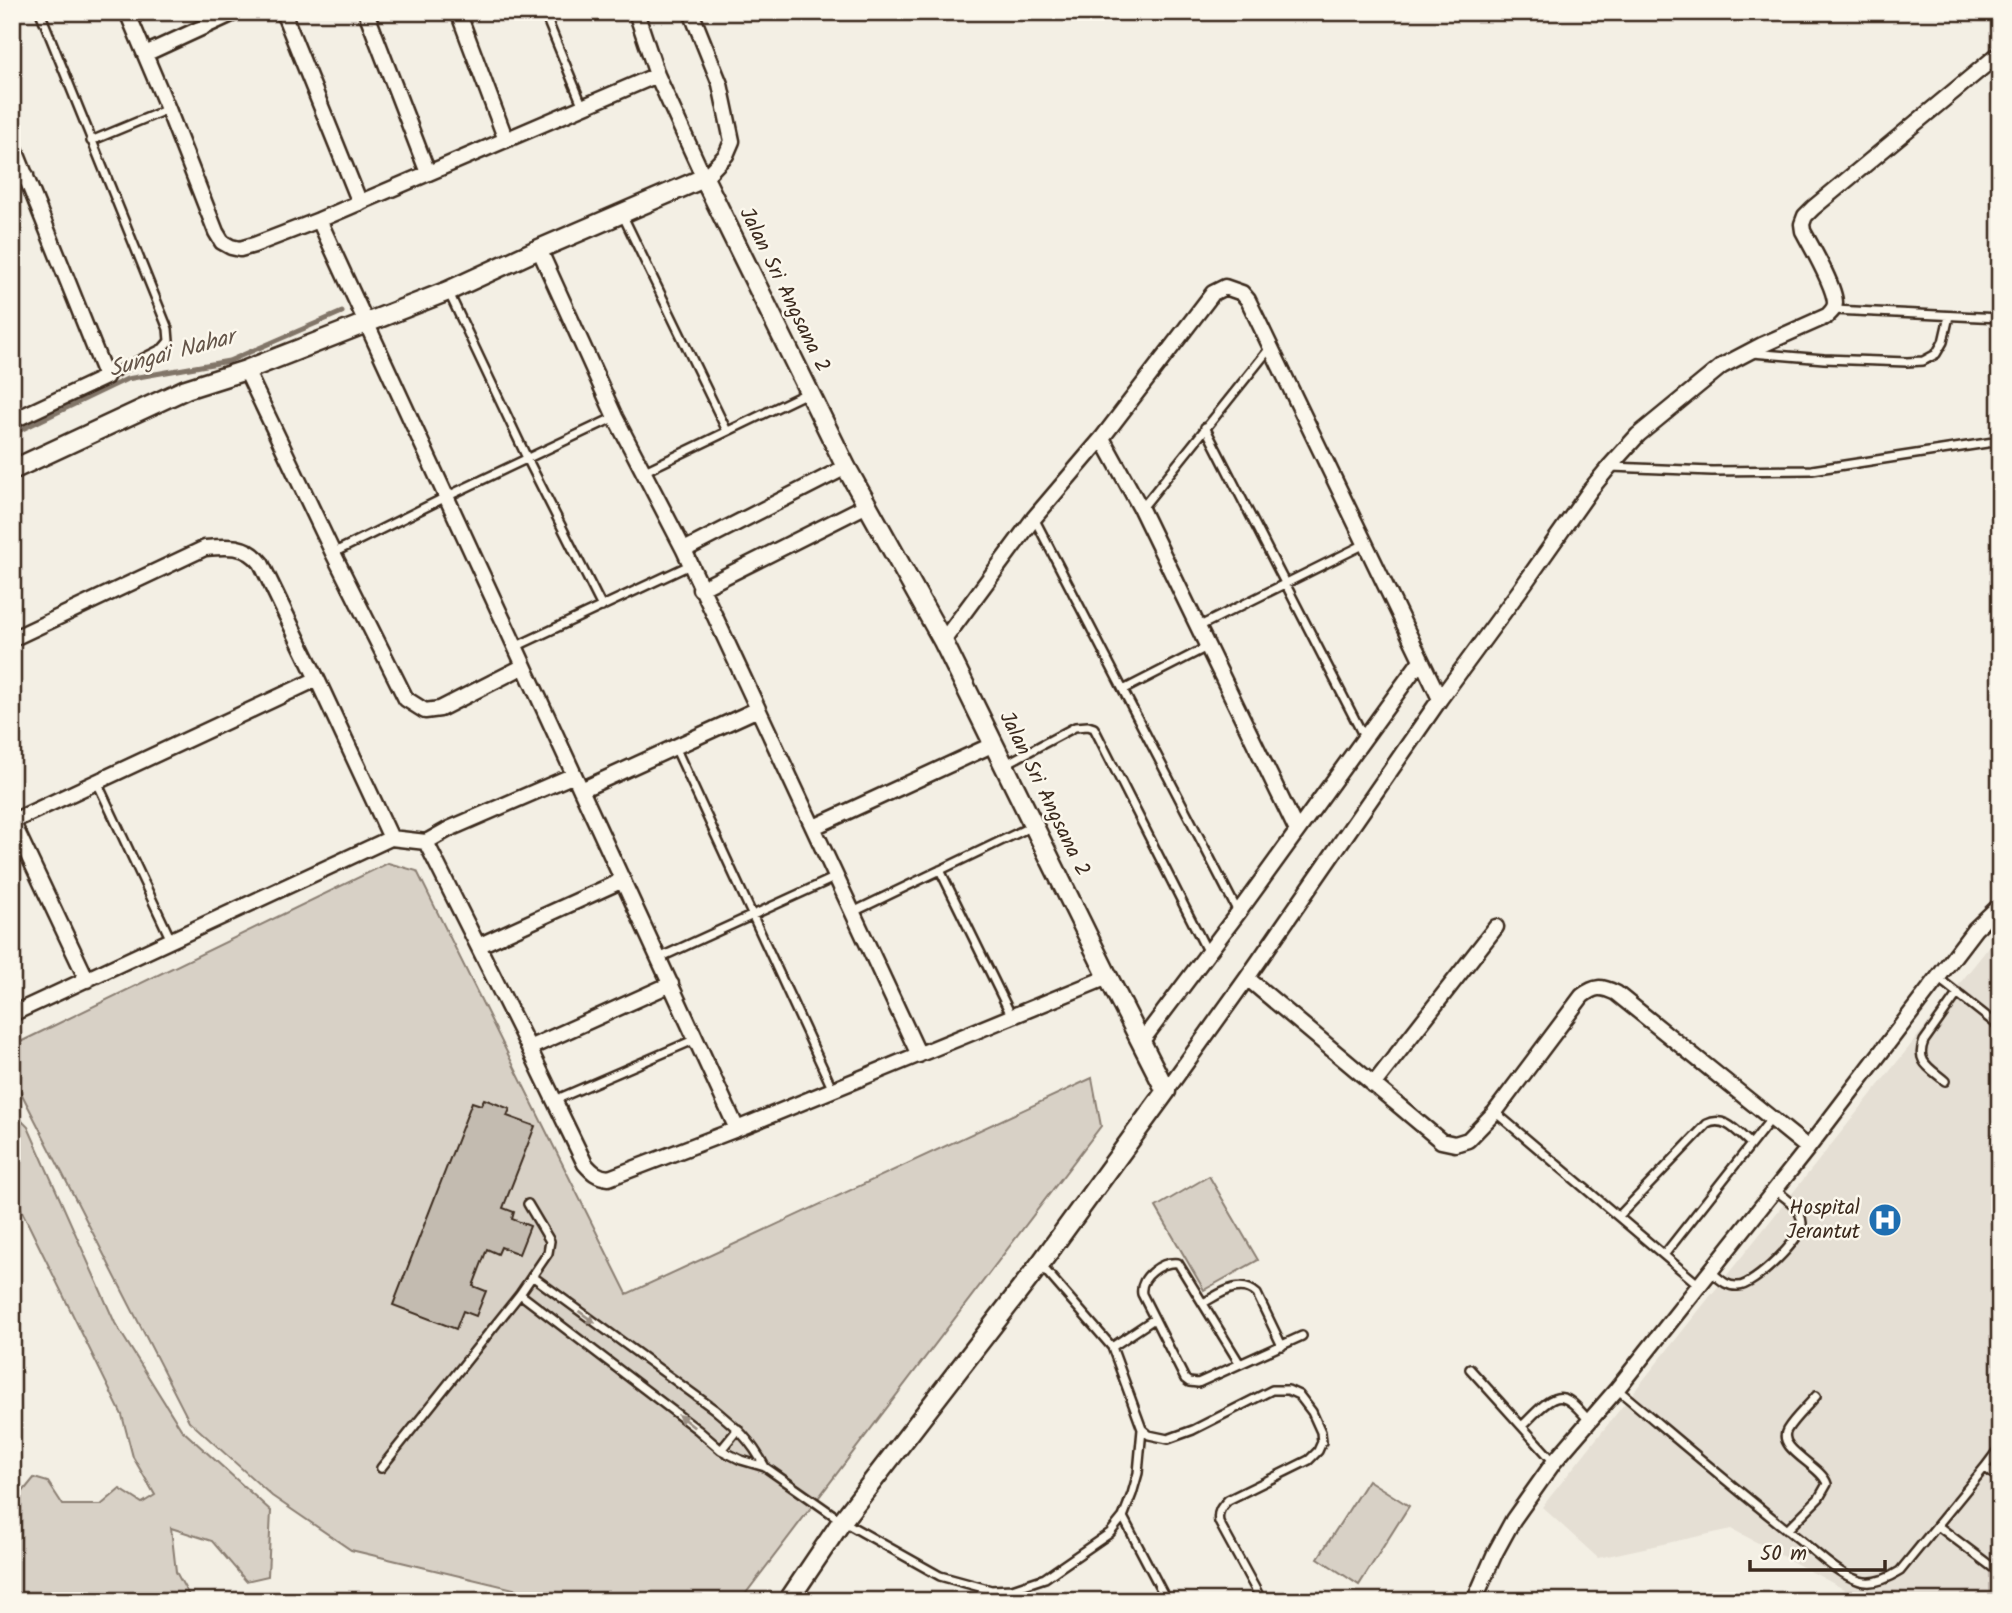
<svg xmlns="http://www.w3.org/2000/svg" width="2012" height="1613" viewBox="0 0 2012 1613" font-family="Kalam,sans-serif">
  <style>
    .built { fill: #e5dfd4 }
    .green { fill: #d8d1c6; stroke: #8a7e72; stroke-width: 2 }
    .lines { fill: none; stroke-linecap: round; stroke-linejoin: round }
    .stream { stroke: #817468; stroke-width: 5 }
    .building { fill: #c3bbb0; stroke: #3b2a1e; stroke-width: 2 }
    .service-casing { stroke: #3b2a1e; stroke-width: 12 }
    .minor-casing { stroke: #3b2a1e; stroke-width: 19 }
    .tertiary-casing { stroke: #3b2a1e; stroke-width: 23 }
    .service { stroke: #fbf7ec; stroke-width: 7 }
    .minor { stroke: #fbf7ec; stroke-width: 14 }
    .tertiary { stroke: #fbf7ec; stroke-width: 18 }
    .oneway { fill: #9b9085 }
    .labels { text-anchor: middle; dominant-baseline: central; stroke-width: 5; stroke-linejoin: round; paint-order: stroke }
    .street-label { font-size: 21px; fill: #3b2a1e; stroke: #fbf7ec }
    .poi-label { font-size: 21px; fill: #3b2a1e; stroke: #fbf7ec; text-anchor: end }
    .water-label { font-size: 23px; font-style: italic; fill: #645549; stroke: #fbf7ec }
  </style>
  <rect width="100%" height="100%" fill="#f3efe4"/>
  <filter id="ink" filterUnits="userSpaceOnUse"><feTurbulence type="fractalNoise" baseFrequency=".0143" numOctaves="2"/><feDisplacementMap in="SourceGraphic" scale="14" xChannelSelector="R" yChannelSelector="G"/><feConvolveMatrix kernelMatrix="1 2 1 2 8 2 1 2 1" color-interpolation-filters="sRGB"/></filter>
  <g filter="url(#ink)">
    <path class="built" d="M 2000,933 L 2000,1601 L 1866,1601 L 1732,1529 L 1598,1558 L 1542,1507 Z"/>
    <path class="green" d="M 388,863 L 417,871 L 627,1294 L 1092,1078 L 1101,1126 L 740,1601 L 564,1601 L 351,1550 L 272,1496 L 189,1421 L 12,1075 L 12,1046 Z
      M 18,1117 L 28,1127 L 115,1323 L 181,1429 L 271,1511 L 268,1576 L 246,1581 L 212,1541 L 171,1528 L 176,1572 L 192,1601 L 12,1601 L 12,1505 L 34,1478 L 48,1482 L 63,1505 L 101,1505 L 120,1489 L 142,1503 L 155,1495 L 133,1457 L 122,1415 L 12,1191 L 12,1119 Z
      M 1209,1176 L 1258,1260 L 1204,1290 L 1156,1207 Z
      M 1368,1480 L 1409,1506 L 1359,1585 L 1318,1558 Z"/>
    <g class="lines">
      <path class="stream" d="M 12,434 L 127,379 L 229,361 L 342,312"/>
    </g>
    <path class="building" d="M 484,1099 L 510,1109 L 507,1116 L 535,1126 L 503,1208 L 514,1212 L 512,1219 L 530,1226 L 519,1254 L 501,1247 L 498,1254 L 487,1249 L 473,1286 L 486,1291 L 476,1316 L 463,1311 L 456,1329 L 393,1305 L 472,1102 L 481,1105 Z"/>
    <g class="lines">
      <defs>
        <path id="service" d="M 40,12 L 168,329 L 169,341 L 163,348 L 106,377
          M 544,12 L 583,107
          M 91,141 L 168,109
          M 622,214 L 727,431
          M 449,293 L 527,458 L 602,607
          M 1834,310 L 2000,318
          M 1752,353 L 1824,359 L 1907,362 L 1923,361 L 1936,354 L 1943,342 L 1949,316
          M 1205,427 L 1364,737
          M 1611,467 L 1712,471 L 1812,470 L 2000,441
          M 643,472 L 809,392
          M 1142,508 L 1270,348
          M 1034,518 L 1238,912
          M 333,553 L 446,497 L 615,417
          M 1198,627 L 1365,544
          M 515,647 L 690,565
          M 1123,690 L 1207,647
          M 675,747 L 833,1090
          M 1004,765 L 1075,727 L 1088,726 L 1094,728 L 1208,953
          M 97,782 L 171,940
          M 940,870 L 1012,1017
          M 853,912 L 1032,826
          M 659,958 L 836,877
          M 1938,978 L 2000,1027
          M 1945,1081 C 1930,1068 1915,1062 1924,1041 L 1958,993
          M 555,1100 L 696,1039
          M 1495,1112 L 1699,1285
          M 1619,1216 L 1707,1124 C 1725,1115 1738,1133 1751,1144
          M 1664,1255 L 1771,1119
          M 1040,1264 L 1112,1347 L 1142,1429 L 1149,1435 L 1168,1439 L 1193,1430 L 1272,1390 L 1288,1390 L 1299,1395 L 1312,1412 L 1321,1432 L 1322,1442 L 1318,1451 L 1309,1460 L 1228,1500 C 1221,1507 1217,1512 1219,1522 L 1262,1601
          M 1710,1271 C 1719,1278 1726,1287 1738,1286 C 1754,1286 1803,1238 1802,1223 C 1801,1208 1786,1198 1775,1190
          M 532,1276 L 714,1409 C 738,1429 750,1439 765,1467
          M 520,1294 L 698,1430 L 721,1450 L 741,1460 L 765,1467 L 842,1521 L 940,1576 L 991,1590 L 1012,1589 L 1045,1578 L 1110,1533 L 1123,1517 L 1132,1494 L 1138,1473 L 1142,1429
          M 1203,1303 C 1220,1294 1240,1278 1257,1294 L 1282,1346
          M 1112,1347 L 1154,1319
          M 1240,1364 L 1178,1263 C 1162,1261 1139,1277 1142,1294 L 1185,1379 L 1189,1382 L 1198,1383 L 1302,1336
          M 1470,1369 L 1554,1462
          M 1617,1389 C 1677,1439 1737,1491 1799,1539 C 1817,1553 1837,1574 1860,1581 C 1874,1585 1889,1578 1900,1571 L 1985,1467 L 2000,1447
          M 1522,1426 C 1531,1418 1550,1394 1563,1398 C 1573,1400 1582,1414 1589,1420
          M 721,1450 L 738,1429
          M 1985,1467 L 2000,1480
          M 381,1468 L 520,1294 L 548,1253 L 550,1241 L 528,1204
          M 1123,1517 L 1167,1601
          M 1938,1526 L 2000,1573
          M 1787,1530 L 1819,1498 L 1827,1484 C 1822,1466 1776,1449 1787,1430 C 1794,1418 1807,1407 1816,1396"/>
        <path id="minor" d="M 127,12 L 168,109 L 216,232 L 222,242 L 231,247 L 240,249 L 254,245 L 319,220 L 657,75
          M 283,12 L 360,203
          M 366,12 L 428,173
          M 458,12 L 506,140
          M 636,12 L 657,75 L 704,178 L 726,155 L 732,141 L 720,84 L 691,12
          M 145,54 L 236,12
          M 12,142 L 106,377 L 12,421
          M 12,181 L 26,175
          M 319,220 L 737,1129
          M 539,249 L 615,417 L 684,550 L 919,1055
          M 246,370 L 333,553 L 406,699 L 425,711 L 440,709 L 524,666
          M 1102,438 L 1141,509 L 1297,831
          M 684,550 L 846,467
          M 700,589 L 867,505
          M 12,639 L 205,548 C 227,546 246,544 261,563 L 317,679 L 391,838
          M 943,641 L 1034,518 L 1102,438 L 1213,293 L 1225,287 L 1242,293 L 1248,300 L 1440,699
          M 581,790 L 758,709
          M 12,821 L 87,980
          M 13,821 L 317,679
          M 814,827 L 994,744
          M 426,842 L 449,829 L 574,775
          M 478,946 L 623,880
          M 1247,978 L 1441,1141 L 1455,1144 L 1468,1140 L 1495,1112 L 1582,996 C 1595,986 1601,986 1616,993 L 1808,1148
          M 12,1014 L 391,838 L 426,842 L 529,1048 L 585,1164 C 592,1172 597,1177 609,1178 L 737,1129 L 1108,977
          M 1141,1042 L 1238,913 L 1421,660
          M 529,1048 L 671,984
          M 1373,1085 L 1496,927
          M 1166,1091 L 1247,978 L 1440,699 L 1520,590 L 1591,489 L 1609,467 L 1638,435 L 1722,366 L 1762,345 L 1827,316 C 1831,312 1835,309 1835,303 C 1835,287 1811,246 1803,231 L 1802,224 L 1805,216 L 1813,208 L 2000,53
          M 1474,1601 L 1495,1553 L 1513,1520 L 1554,1462 L 1617,1389 L 1808,1148 L 1975,929 L 2000,905"/>
        <path id="tertiary" d="M 12,470 L 186,389 L 246,370 L 448,291 L 539,249 L 704,178 L 846,467 L 943,641 L 1108,977 L 1166,1091 L 1040,1264 L 842,1521 L 788,1601"/>
      </defs>
      <use href="#service" class="service-casing"/>
      <use href="#minor" class="minor-casing"/>
      <use href="#tertiary" class="tertiary-casing"/>
      <use href="#service" class="service"/>
      <use href="#minor" class="minor"/>
      <use href="#tertiary" class="tertiary"/>
    </g>
    <defs><path id="oneway-solid" d="M-6-.8H1V-3.2L6.5 0L1 3.2V.8H-6Z" transform="scale(1.75)"/></defs>
    <g class="oneway">
      <use href="#oneway-solid" transform="translate(587 1317) rotate(36)"/>
      <use href="#oneway-solid" transform="translate(686 1421) rotate(-142)"/>
    </g>
  </g>
  <defs>
    <symbol id="hospital-disc" viewBox="-11 -11 22 22"><circle r="9.5" fill="#1f6fb2" stroke="#fbf7ec"/><path d="M-5-5h3v3.5h4V-5h3V5h-3V1.5h-4V5h-3Z" fill="#fff"/></symbol>
  </defs>
  <g fill-rule="evenodd">
    <use href="#hospital-disc" x="1866" y="1201" width="38" height="38"/>
  </g>
  <g class="labels">
    <g class="street-label">
      <text transform="translate(784 290) rotate(64)">Jalan Sri Angsana 2</text>
      <text transform="translate(1044 794) rotate(64)">Jalan Sri Angsana 2</text>
    </g>
    <g class="poi-label">
      <text x="1860" y="1208">Hospital<tspan x="1860" dy="24">Jerantut</tspan></text>
    </g>
    <g class="water-label">
      <text transform="translate(172 354) rotate(-15)">Sungai Nahar</text>
    </g>
  </g>
  <rect width="2012" height="1613" fill="none" stroke="#fbf7ec" stroke-width="42"/>
  <rect x="21" y="21" width="1970" height="1571" fill="none" stroke="#3b2a1e" stroke-width="2.5" filter="url(#ink)"/>
  <path d="M1750 1560v10h135v-10" fill="none" stroke="#3b2a1e" stroke-width="3.5"/>
  <text x="1760" y="1560" font-size="21" fill="#3b2a1e" stroke="#fbf7ec" stroke-width="5" paint-order="stroke">50 m</text>
</svg>
